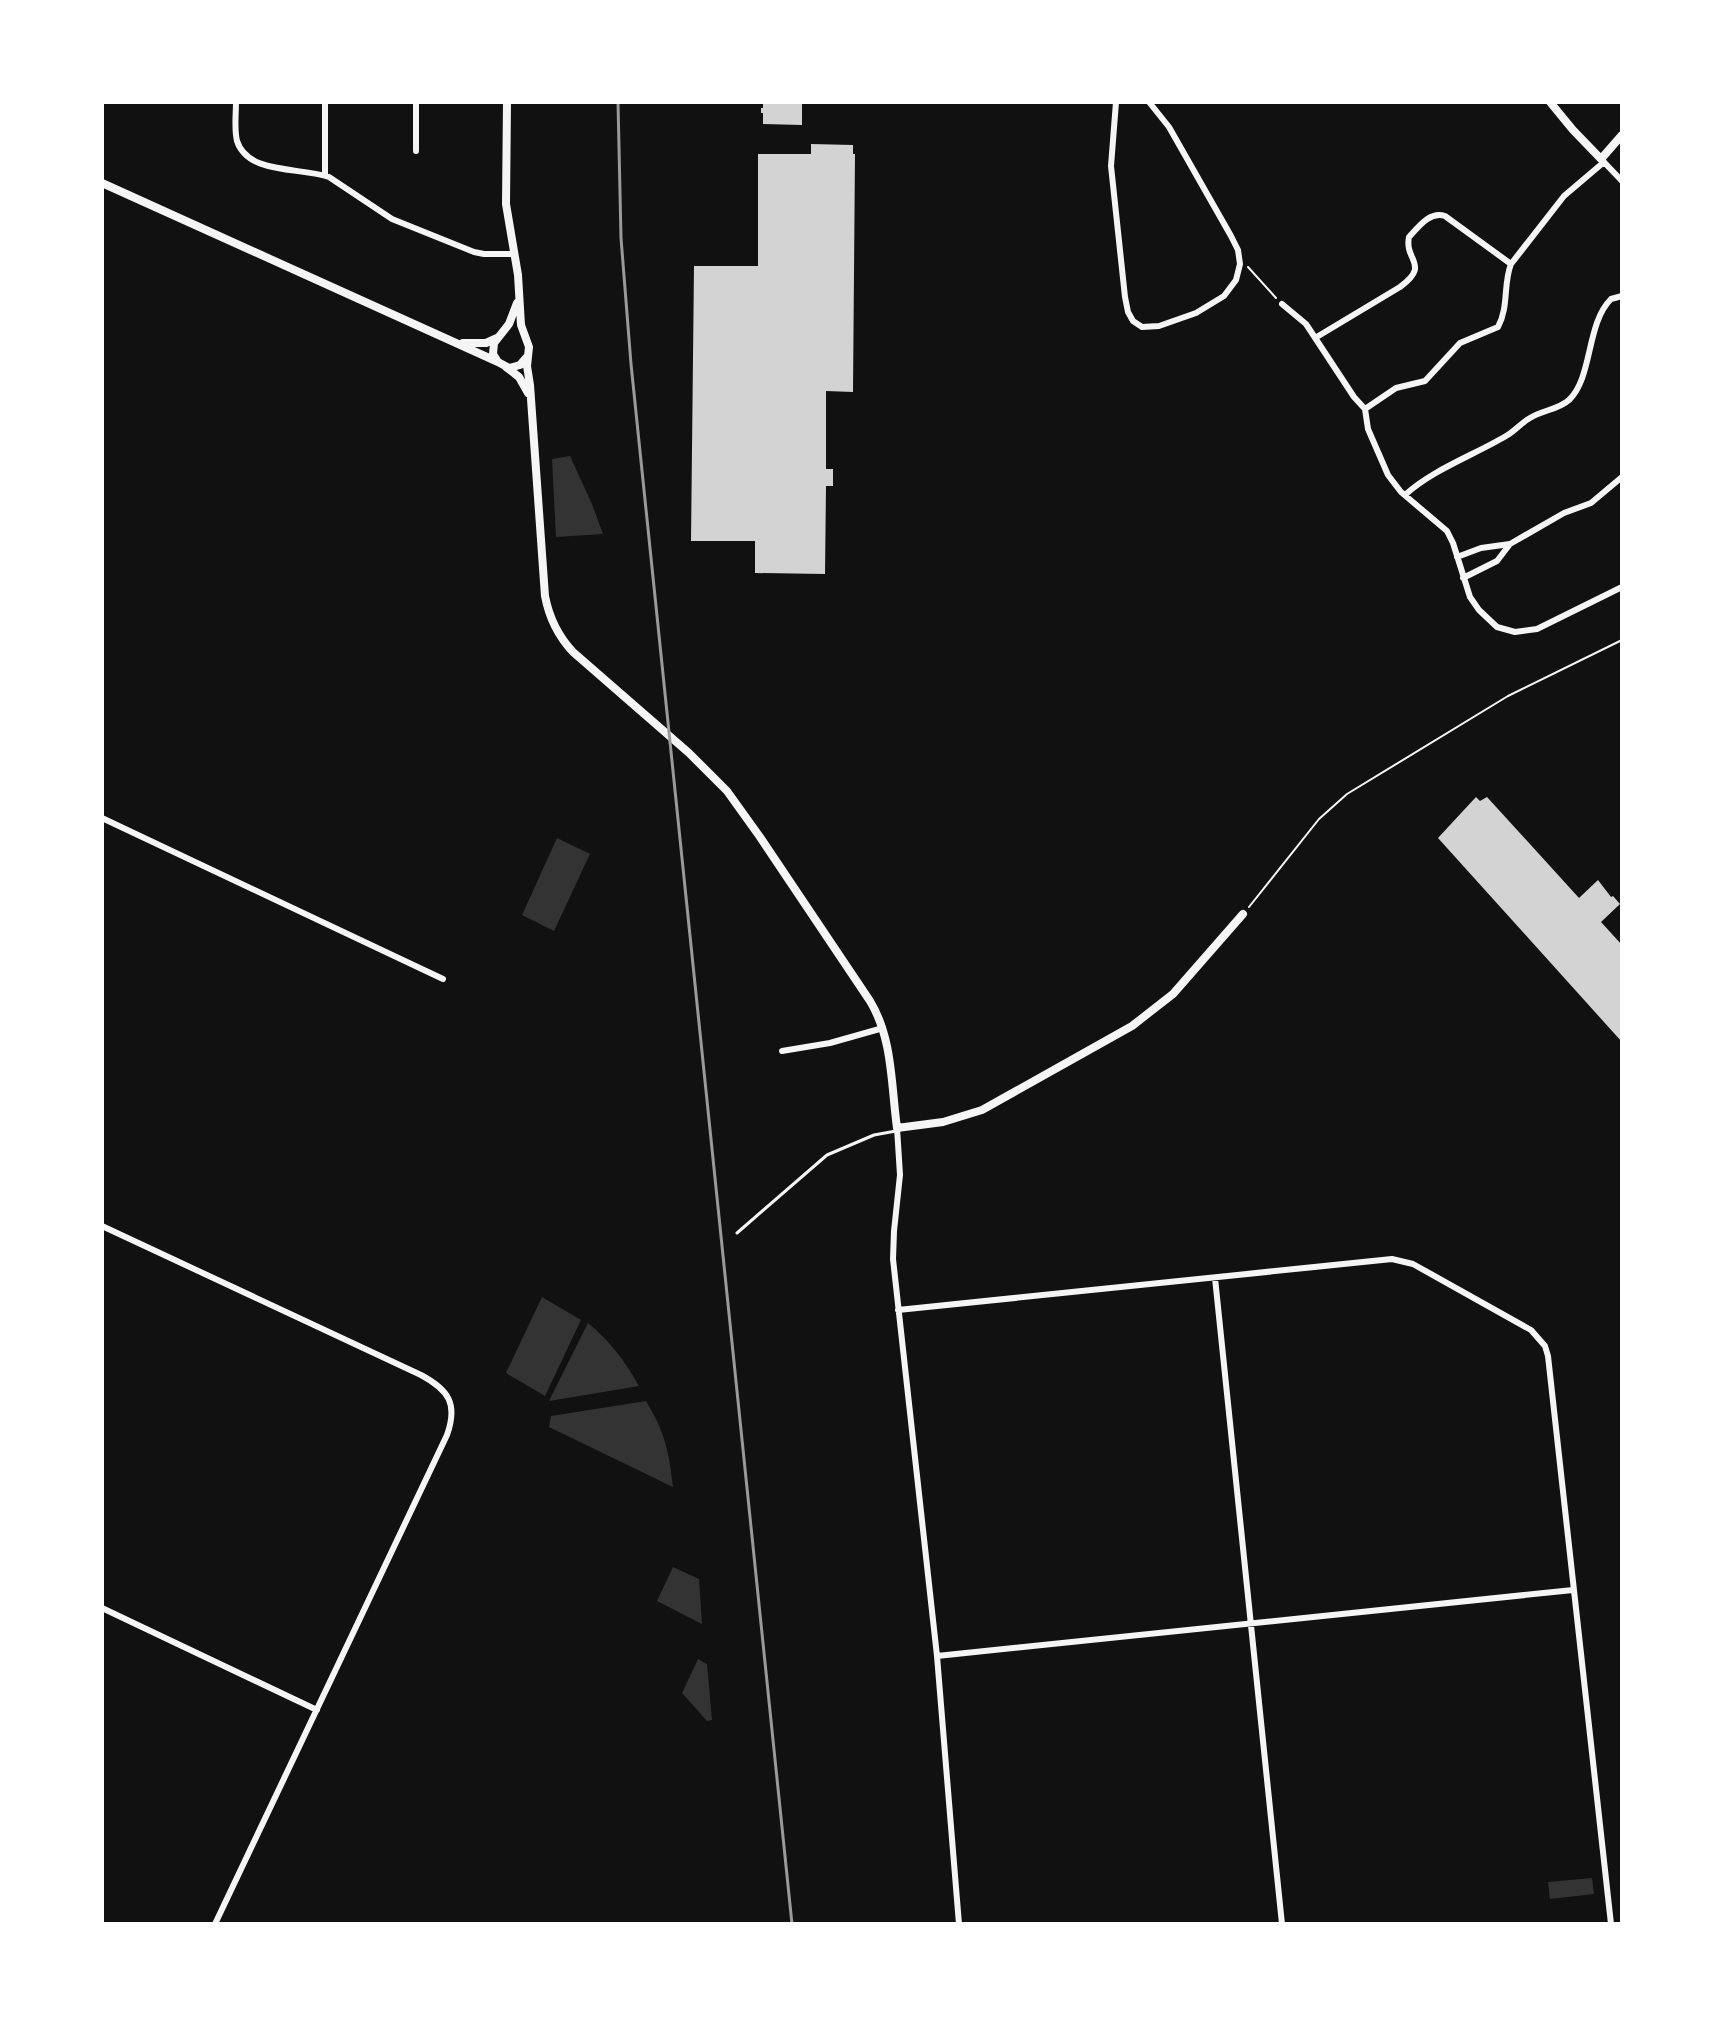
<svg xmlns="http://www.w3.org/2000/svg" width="1724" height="2026" viewBox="0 0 1724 2026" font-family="Ubuntu,sans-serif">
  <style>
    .water { fill: #333 }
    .building { fill: #d3d3d3 }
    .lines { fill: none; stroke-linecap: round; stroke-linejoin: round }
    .path { stroke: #f5f5f5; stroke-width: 2 }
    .service { stroke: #f5f5f5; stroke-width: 3 }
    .minor { stroke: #f5f5f5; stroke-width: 6 }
    .tertiary { stroke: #f5f5f5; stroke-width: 8 }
    .rail { stroke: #9a9a9a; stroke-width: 3 }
  </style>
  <rect width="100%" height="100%" fill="#111"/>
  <path class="water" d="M 570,456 L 592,504 L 603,534 L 556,537 L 552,459 Z
    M 557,838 L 590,854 L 554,931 L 522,915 Z
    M 542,1297 L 581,1320 L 545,1396 L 506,1373 Z
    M 588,1323 C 610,1341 625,1361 639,1386 L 549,1401 Z
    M 646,1401 C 665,1432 669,1452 673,1487 L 549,1427 L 551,1416 Z
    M 673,1567 L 699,1579 L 702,1624 L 657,1601 Z
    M 698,1659 L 707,1664 L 712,1720 L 707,1721 L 682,1693 Z
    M 1592,1878 L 1594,1894 L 1550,1899 L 1548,1882 Z"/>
  <path class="building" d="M 763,102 L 802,102 L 802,125 L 763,124 L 763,113 L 761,113 L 761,108 L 763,108 Z
    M 811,144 L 853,145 L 853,154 L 855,154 L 853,392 L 826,391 L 826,469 L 833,469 L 833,486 L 826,486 L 825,574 L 755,573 L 755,541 L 691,541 L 694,266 L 758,266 L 758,154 L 811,154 Z
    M 1476,797 L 1480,801 L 1487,797 L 1579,898 L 1598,880 L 1611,897 L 1613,896 L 1620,904 L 1601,922 L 1622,945 L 1622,1042 L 1438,838 Z"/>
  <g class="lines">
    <path class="path" d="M 1248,267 L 1276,298
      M 1249,907 L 1319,819 L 1347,794 L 1508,696 L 1622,640"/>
    <path class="service" d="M 737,1233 L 827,1155 L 874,1135 L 896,1131"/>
    <path class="minor" d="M 236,102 C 236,114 234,129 237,141 C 248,175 301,167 329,177 L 392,219 L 474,252 L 484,254 L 514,254
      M 325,102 L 325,175
      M 1116,102 L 1111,166 L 1125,297 L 1128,312 L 1133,321 L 1142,327 L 1159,326 L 1196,313 L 1224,296 L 1236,280 L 1240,264 L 1238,250 L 1231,236 L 1169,127 L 1149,102
      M 416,151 L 416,102
      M 1601,159 L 1622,181
      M 1282,304 L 1306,324 L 1354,397 L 1365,409
      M 1315,338 L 1400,287 C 1431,264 1404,261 1409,237 C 1419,226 1430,211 1445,216 L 1511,264
      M 1365,409 L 1368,429 L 1388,475 L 1401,492 L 1447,531 L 1453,543 L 1470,597 L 1479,610 L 1497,627 L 1515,632 L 1537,629 L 1622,587
      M 1365,409 L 1396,388 L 1425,381 L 1460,343 L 1498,327 C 1509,307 1503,284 1511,264 L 1564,196 L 1604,162
      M 1405,495 C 1432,470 1474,455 1506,436 C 1515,431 1521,423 1530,418 C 1542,410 1558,410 1569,400 C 1593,377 1586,324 1611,299 L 1622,296
      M 1457,557 L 1481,548 L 1510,544 L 1564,513 L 1591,503 L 1622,477
      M 1463,578 L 1497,561 L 1510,544
      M 102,818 L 443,979
      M 782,1051 L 830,1043 L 883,1028
      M 897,1128 L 900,1175 L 894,1231 L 893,1259 L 937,1656 L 959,1924
      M 102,1226 L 421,1375 C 449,1390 458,1404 447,1435 L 215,1924
      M 1215,1278 L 1282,1924
      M 898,1310 L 1392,1259 L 1413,1264 L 1531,1330 L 1545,1346 L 1548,1356 L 1611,1924
      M 102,1608 L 317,1710
      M 937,1656 L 1573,1590"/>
    <path class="tertiary" d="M 507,102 L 506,204 L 518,275 L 521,325 L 529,347 L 527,366 L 530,385 L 545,596 C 549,617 558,636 573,652 L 689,753 L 727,791 L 760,837 L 870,1001 C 893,1039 891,1085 897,1128 L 943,1122 L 982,1110 L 1132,1026 L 1173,994 L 1243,914
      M 1550,102 L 1573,130 L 1601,159 L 1622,135
      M 102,183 L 498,362
      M 517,303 L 509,324 L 494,343 L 493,354 L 498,362 L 509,368 L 520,365 L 527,357
      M 463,343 L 486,343 L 497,338
      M 506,367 L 519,377 L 528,393"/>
    <path class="rail" d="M 618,102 L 621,238 L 631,364 L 792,1924"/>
  </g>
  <rect width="1724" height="2026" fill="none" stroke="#ffffff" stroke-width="208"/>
</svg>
